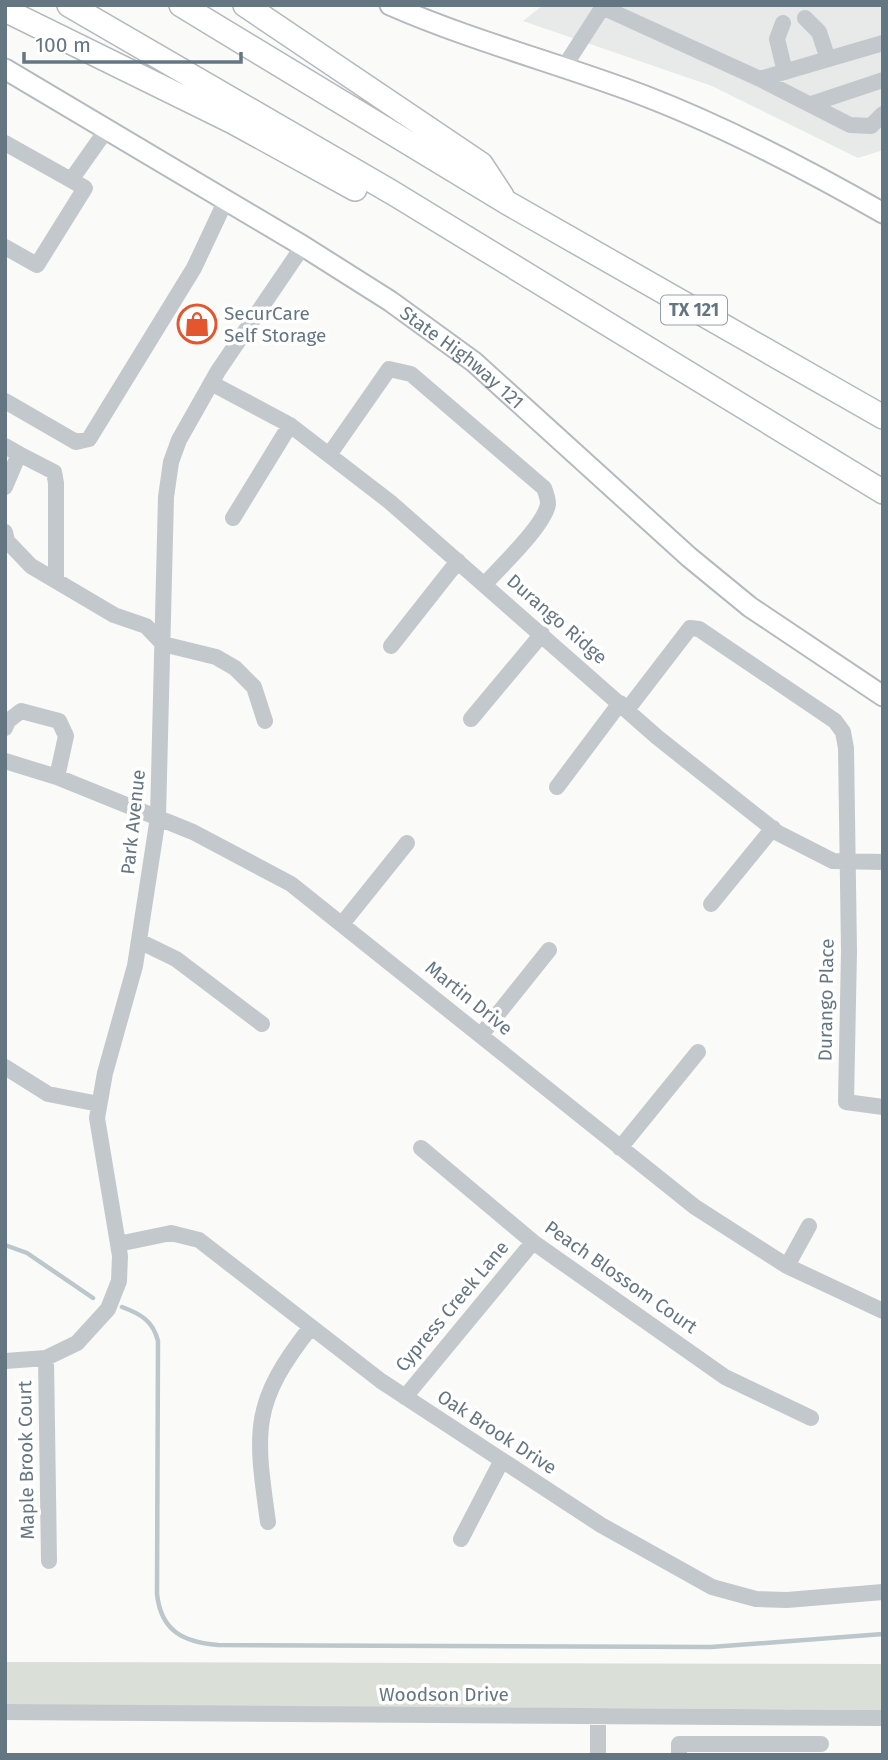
<svg xmlns="http://www.w3.org/2000/svg" width="888" height="1760" viewBox="0 0 888 1760" font-family="'Fira Sans',sans-serif">
  <style>
    .built { fill: #e8e9e9 }
    .green { fill: #dadfd7 }
    .lines { fill: none; stroke-linecap: round; stroke-linejoin: round }
    .stream { stroke: #bbc7cb; stroke-width: 4.5 }
    .major-casing { stroke: #b5babe; stroke-width: 23 }
    .highway-casing { stroke: #b4b9bd; stroke-width: 26 }
    .minor { stroke: #c3c8cc; stroke-width: 16 }
    .major { stroke: #fff; stroke-width: 19 }
    .highway { stroke: #fff; stroke-width: 23 }
    .labels { text-anchor: middle; dominant-baseline: central; stroke-width: 7; stroke-linejoin: round; paint-order: stroke }
    .shield { fill: #fff; stroke: #939fa8; stroke-width: 2 }
    .shield-label { font-size: 18px; font-weight: bold; fill: #657683 }
    .poi-label { font-size: 19px; fill: #657683; stroke: #fff; text-anchor: start }
    .street-label { font-size: 19px; fill: #657683; stroke: #fff }
  </style>
  <rect width="100%" height="100%" fill="#fafaf8"/>
  <path class="built" d="M 543,5 L 883,5 L 883,150 L 858,158 L 712,86 L 523,21 Z"/>
  <path class="green" d="M 5,1662 L 883,1664 L 883,1710 L 5,1705 Z"/>
  <g class="lines">
    <path class="stream" d="M 5,1245 L 27,1253 L 93,1298
      M 122,1307 C 141,1314 153,1321 158,1341 L 157,1594 C 161,1631 183,1642 218,1645 L 711,1647 L 883,1634"/>
    <defs>
      <g id="major">
        <path d="M 390,5 C 472,41 561,64 645,96 C 728,128 806,169 883,213"/>
        <path id="s1" d="M 5,69 L 303,246 L 390,301 L 474,362 L 689,557 L 750,607 L 883,696"/>
      </g>
      <path id="highway" d="M 69,5 L 393,193 L 883,492
        M 181,5 L 506,202 L 883,417
        M 245,5 L 481,164 L 502,196
        M 5,10 L 233,122 L 355,189"/>
    </defs>
    <use href="#major" class="major-casing"/>
    <use href="#highway" class="highway-casing"/>
    <path class="minor" d="M 602,7 L 760,79 L 883,43
      M 805,18 L 819,32 L 828,59
      M 783,23 L 777,39 L 785,72
      M 564,67 L 604,5
      M 760,79 L 850,125 L 871,126 L 883,114
      M 811,104 L 883,80
      M 5,143 L 71,180
      M 5,247 L 37,265 L 85,188 L 71,180 L 107,129
      M 211,383 L 290,425 L 390,502 L 657,737 L 778,833 L 833,861 L 883,862
      M 5,401 L 76,442 L 89,439 L 194,268 L 226,200
      M 5,446 L 19,454 L 5,487
      M 19,454 L 54,472 L 56,483 L 56,580
      M 329,455 L 389,369 L 411,374 L 544,488 C 546,493 548,498 548,504 C 545,525 500,567 485,584
      M 233,518 L 290,425
      M 5,532 L 7,541 L 31,566 L 114,615 L 146,626 L 163,644 L 216,657 L 235,668 L 254,687 L 265,721
      M 391,646 L 458,561
      M 627,710 L 690,628 L 699,629 L 835,721 L 843,732 L 846,748 L 849,951 L 846,1102 L 883,1107
      M 471,719 L 542,634
      M 5,728 L 8,721 L 21,711 L 59,721 L 66,736 L 57,777
      M 5,761 L 57,777 L 193,832 L 291,884 L 695,1207 L 787,1266 L 883,1311
      M 557,787 L 620,703
      M 711,904 L 773,828
      M 342,924 L 407,843
      M 139,941 L 176,959 L 262,1024
      M 481,1035 L 549,950
      M 5,1067 L 48,1094 L 99,1104
      M 421,1148 L 533,1242 L 725,1377 L 811,1418
      M 620,1148 L 698,1052
      M 118,1244 L 171,1233 L 199,1240 L 381,1381 L 601,1525 L 712,1587 L 756,1599 L 787,1600 L 883,1592
      M 787,1266 L 809,1226
      M 46,1358 L 49,1561
      M 5,1361 L 46,1358 L 77,1343 L 108,1309 L 119,1281 L 120,1256 L 97,1118 L 105,1073 L 135,966 L 158,817 L 166,497 L 171,462 L 179,440 L 218,371 L 303,246
      M 405,1397 L 533,1242
      M 268,1522 C 255,1430 251,1403 311,1327
      M 461,1539 L 502,1460
      M 5,1712 L 883,1718
      M 598,1716 L 598,1755
      M 679,1755 L 679,1744 L 821,1744"/>
    <use href="#major" class="major"/>
    <use href="#highway" class="highway"/>
  </g>
  <defs>
    <symbol id="shop-ring" viewBox="-11 -11 22 22"><circle r="9.5" fill="#fff" stroke="#e4572e" stroke-width="1.5"/><path d="M-5-2.5h2.3a2.7 3.5 0 0 1 5.4 0H5L5.5 6h-11ZM-1.5-2.5h3a1.5 2.3 0 0 0-3 0Z" fill="#e4572e"/></symbol>
  </defs>
  <g fill-rule="evenodd">
    <use href="#shop-ring" x="175" y="302" width="44" height="44"/>
  </g>
  <g class="labels">
    <rect class="shield" x="661" y="295.5" width="66" height="29" rx="5"/>
    <g class="shield-label">
      <text x="694" y="310">TX 121</text>
    </g>
    <g class="poi-label">
      <text x="224" y="313">SecurCare<tspan x="224" dy="22">Self Storage</tspan></text>
    </g>
    <g class="street-label">
      <text stroke="none"><textPath href="#s1" startOffset="541">State Highway 121</textPath></text>
      <text transform="translate(557 619) rotate(41)">Durango Ridge</text>
      <text transform="translate(133 822) rotate(-84)">Park Avenue</text>
      <text transform="translate(469 998) rotate(39)">Martin Drive</text>
      <text transform="translate(826 1000) rotate(-89)">Durango Place</text>
      <text transform="translate(621 1277) rotate(35)">Peach Blossom Court</text>
      <text transform="translate(452 1306) rotate(-50)">Cypress Creek Lane</text>
      <text transform="translate(497 1432) rotate(33)">Oak Brook Drive</text>
      <text transform="translate(26 1460) rotate(-91)">Maple Brook Court</text>
      <text x="444" y="1694">Woodson Drive</text>
    </g>
  </g>
  <rect width="888" height="1760" fill="none" stroke="#657683" stroke-width="14"/>
  <path d="M24 52v10h217v-10" fill="none" stroke="#657683" stroke-width="3.5"/>
  <text x="35" y="52" font-size="21" fill="#657683" stroke="#ffffff" stroke-width="5" paint-order="stroke">100 m</text>
</svg>
